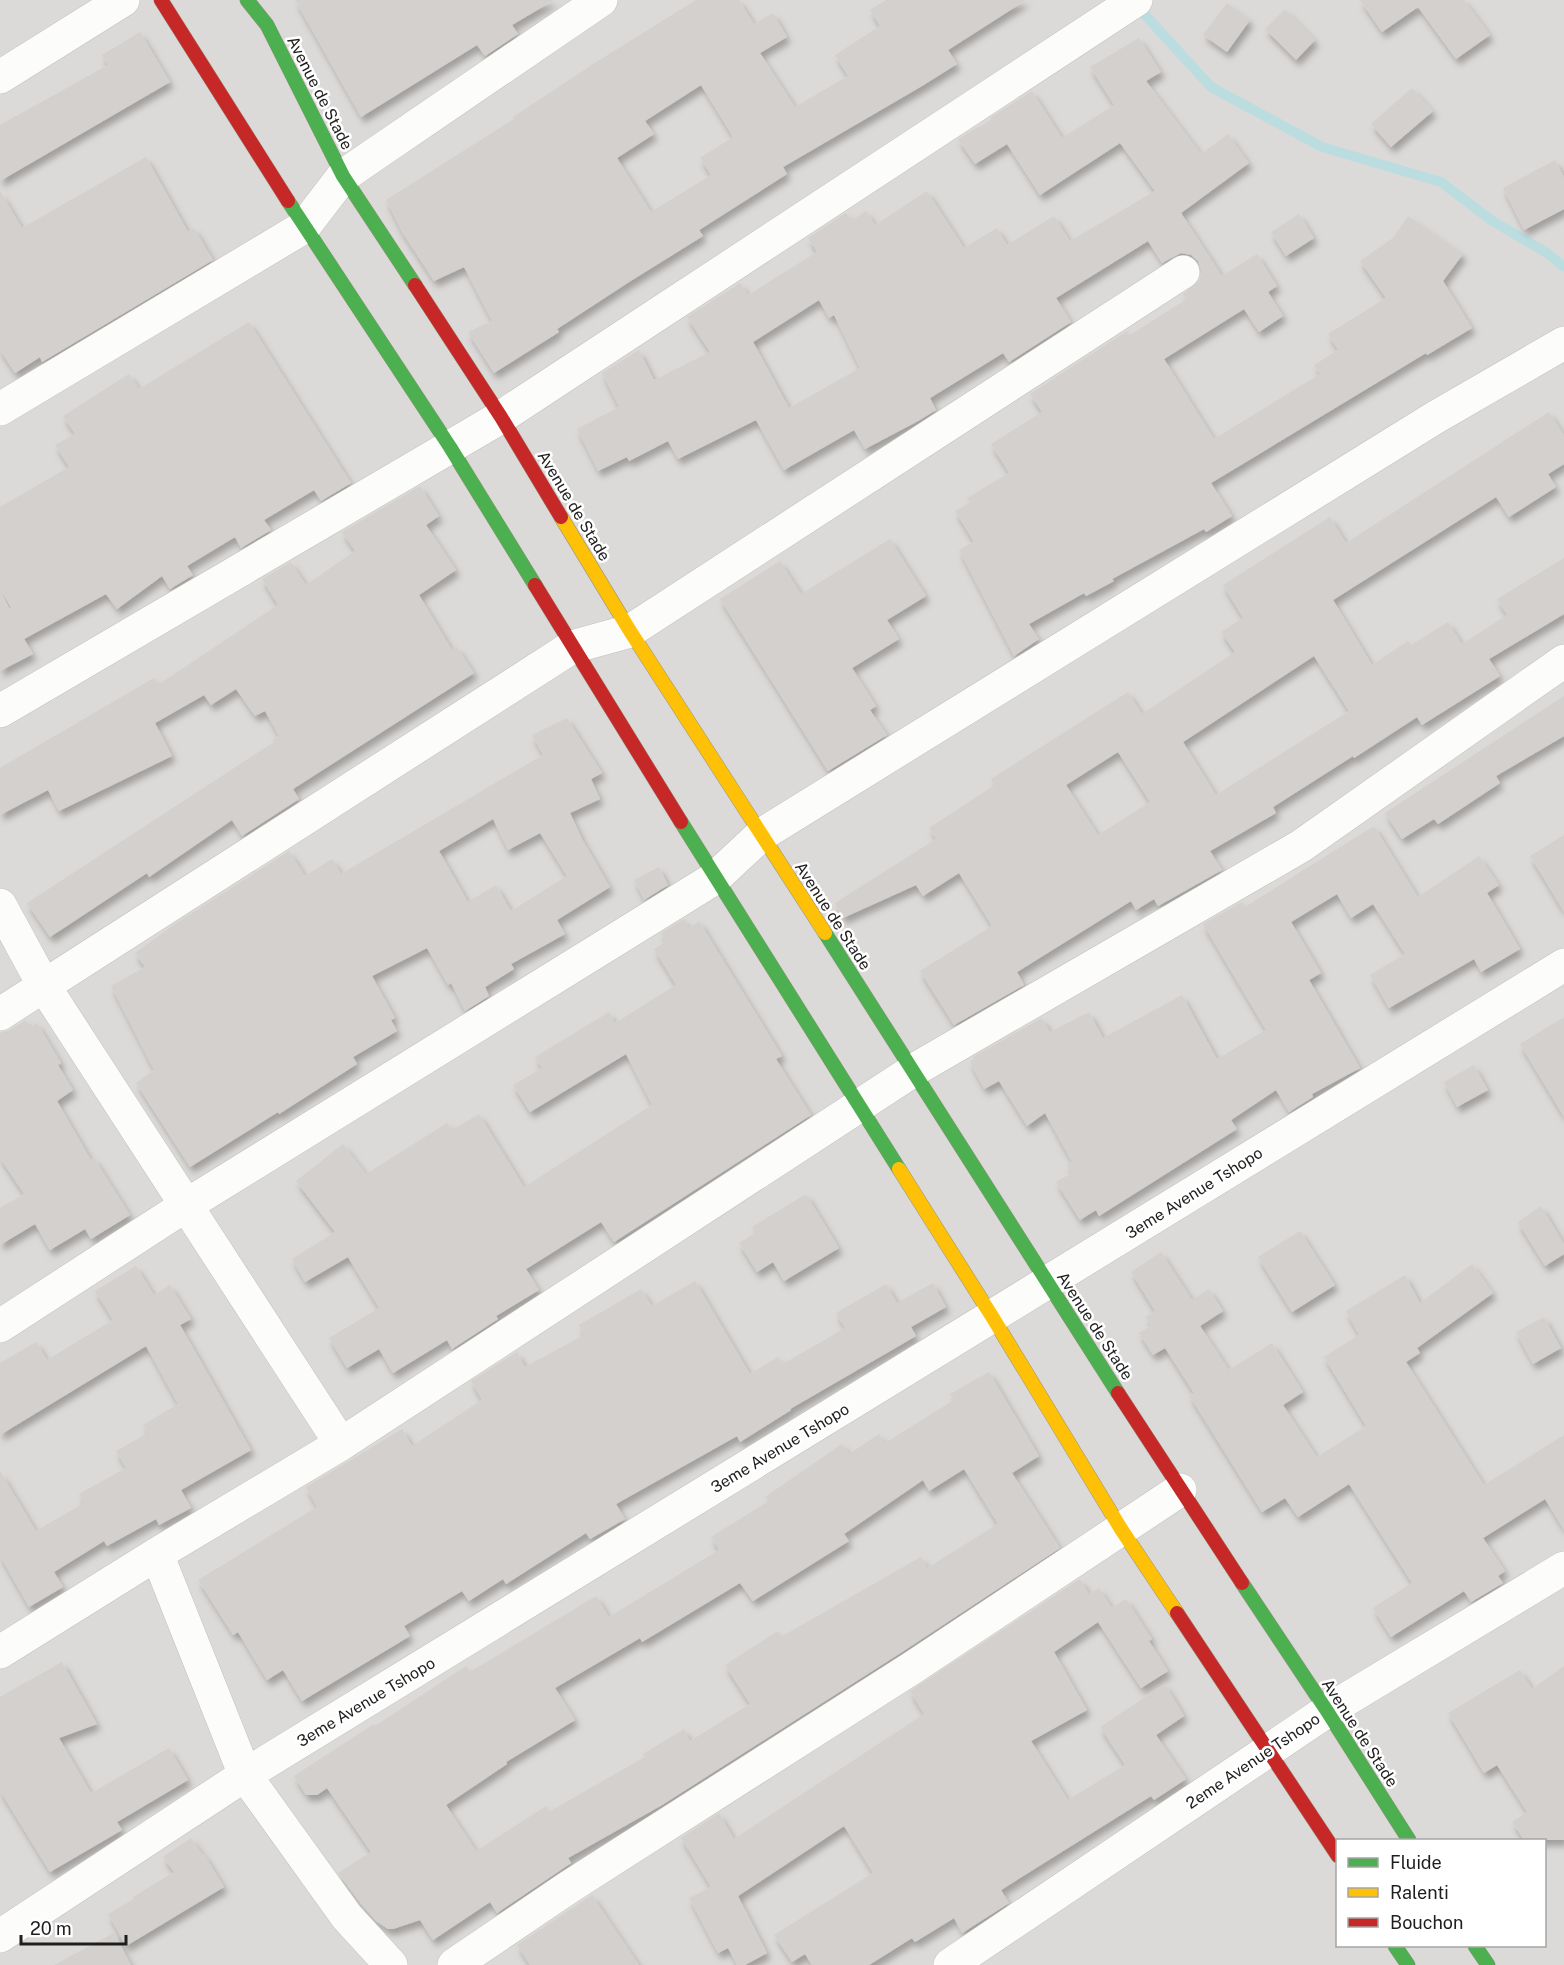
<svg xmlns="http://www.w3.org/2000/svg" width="1564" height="1965" viewBox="0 0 1564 1965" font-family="'Public Sans',sans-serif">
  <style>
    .residential { fill: #dcdad8; fill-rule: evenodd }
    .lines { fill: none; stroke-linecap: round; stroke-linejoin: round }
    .stream { stroke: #bbdddf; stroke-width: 10 }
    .building { fill: #d3d0ce; fill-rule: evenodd; filter: url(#shadow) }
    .street-casing { stroke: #c2c1bf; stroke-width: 34 }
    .fast-casing { stroke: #97947f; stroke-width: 15 }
    .slow-casing { stroke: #97947f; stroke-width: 15 }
    .jam-casing { stroke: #97947f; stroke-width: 15 }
    .street { stroke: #fcfcfb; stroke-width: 33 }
    .fast { stroke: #4caf50; stroke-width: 14 }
    .slow { stroke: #ffc107; stroke-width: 14 }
    .jam { stroke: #c62828; stroke-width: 14 }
    .labels { text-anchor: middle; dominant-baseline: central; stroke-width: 5; stroke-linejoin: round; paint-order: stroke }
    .street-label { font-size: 16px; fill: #1e1e1e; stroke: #fff }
  </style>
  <defs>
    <filter id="shadow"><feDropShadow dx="3.5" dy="6" stdDeviation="3" flood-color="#0004"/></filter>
  </defs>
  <rect width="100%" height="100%" fill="#edeae7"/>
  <path class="residential" d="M 0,0 L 1564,0 L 1564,1965 L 0,1965 ZM 1338,1840 L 1544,1840 L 1544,1946 L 1338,1946 Z"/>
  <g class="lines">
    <path class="stream" d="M 1135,4 L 1211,87 L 1322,147 L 1441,182 L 1491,220 L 1547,253 L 1564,267"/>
  </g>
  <path class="building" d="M 295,0 L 554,0 L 512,25 L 518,34 L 485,56 L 477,45 L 361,117 Z
    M 696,0 L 739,0 L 754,24 L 773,13 L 787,37 L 760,53 L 795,107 L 848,76 L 835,55 L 880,26 L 870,10 L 886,0 L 1026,0 L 948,50 L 957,64 L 922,86 L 783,167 L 787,174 L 699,230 L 703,236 L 629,282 L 557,329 L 559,332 L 494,373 L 468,332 L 492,321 L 464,267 L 434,281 L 402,232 L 386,200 L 514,119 L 513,117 L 598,61 ZM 701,85 L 733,137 L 700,158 L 711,175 L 651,212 L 617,158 L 654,134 L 645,121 Z
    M 1360,0 L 1464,0 L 1490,35 L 1456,59 L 1418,7 L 1382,32 Z
    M 1227,3 L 1250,20 L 1227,52 L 1203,35 Z
    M 1285,9 L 1315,40 L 1296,60 L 1265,29 Z
    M 140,32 L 170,82 L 0,181 L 0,125 L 108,65 L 102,55 Z
    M 1139,38 L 1161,72 L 1146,81 L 1201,154 L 1228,134 L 1249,163 L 1181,213 L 1222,276 L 1257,254 L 1277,286 L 1268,292 L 1283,316 L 1259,332 L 1244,309 L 1164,359 L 1214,439 L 1320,374 L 1314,365 L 1338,350 L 1328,334 L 1386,298 L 1360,261 L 1393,238 L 1408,216 L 1463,254 L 1443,281 L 1472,328 L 1427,355 L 1426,353 L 1211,483 L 1232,516 L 1206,532 L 1204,529 L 1112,579 L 1114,581 L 1086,596 L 1084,593 L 1029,624 L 1039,639 L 1014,656 L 959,550 L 974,542 L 955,511 L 970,503 L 967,498 L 1009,473 L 991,444 L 1042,412 L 1030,394 L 1127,331 L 1130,335 L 1187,299 L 1183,294 L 1199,281 L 1202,272 L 1198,261 L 1191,255 L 1181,253 L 1162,263 L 1148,241 L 1056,298 L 1071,322 L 1009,362 L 1003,353 L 930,398 L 936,410 L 918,421 L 865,449 L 854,430 L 784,470 L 756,420 L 678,459 L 668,441 L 629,461 L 627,457 L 598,471 L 577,429 L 619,407 L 602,373 L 639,350 L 654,380 L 710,352 L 687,317 L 740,283 L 748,295 L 817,252 L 808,238 L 846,213 L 851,221 L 866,211 L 875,225 L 927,191 L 964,248 L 997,228 L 1007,245 L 1054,216 L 1070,241 L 1155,191 L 1120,143 L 1040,195 L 1007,144 L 975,164 L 958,139 L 991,120 L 990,118 L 1032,91 L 1062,138 L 1114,105 L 1090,67 ZM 819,300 L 829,318 L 834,315 L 860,368 L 789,408 L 753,342 Z
    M 1412,88 L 1433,111 L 1391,147 L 1371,124 Z
    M 146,157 L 188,232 L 194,228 L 213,260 L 42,362 L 40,357 L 15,373 L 0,350 L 0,191 L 22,228 Z
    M 1555,160 L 1564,177 L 1564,209 L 1524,230 L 1503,188 Z
    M 1299,214 L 1314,238 L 1286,256 L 1271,232 Z
    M 249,322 L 351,483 L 321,501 L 314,490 L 264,520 L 271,530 L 241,548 L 235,537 L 187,566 L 193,575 L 170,589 L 162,576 L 117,609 L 106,594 L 24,639 L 33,654 L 0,671 L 0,591 L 10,609 L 11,608 L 0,588 L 0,507 L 69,467 L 55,445 L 75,434 L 63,416 L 129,374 L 139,389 Z
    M 1549,412 L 1564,435 L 1564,464 L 1548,474 L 1556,487 L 1509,517 L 1496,497 L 1333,600 L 1372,665 L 1408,641 L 1411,645 L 1448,622 L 1462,644 L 1507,615 L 1497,599 L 1564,558 L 1564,614 L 1489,659 L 1500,676 L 1422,725 L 1417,717 L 1354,758 L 1353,756 L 1273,807 L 1276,813 L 1210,851 L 1222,870 L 1158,906 L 1154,899 L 1136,910 L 1131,901 L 1017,972 L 1024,985 L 954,1025 L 920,971 L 992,926 L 959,873 L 923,896 L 916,885 L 843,918 L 835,903 L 936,839 L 929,828 L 995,785 L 991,779 L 1128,692 L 1142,714 L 1235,652 L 1221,632 L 1243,618 L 1223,585 L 1330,517 L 1346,543 ZM 1314,656 L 1349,711 L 1216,795 L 1183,742 ZM 1118,752 L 1150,802 L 1098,835 L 1066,785 Z
    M 420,486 L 439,516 L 426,525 L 456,570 L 419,595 L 452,650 L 457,647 L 474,673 L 293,789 L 299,799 L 242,836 L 232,820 L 149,877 L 147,873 L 50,937 L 27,903 L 274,742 L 273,740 L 279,736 L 265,711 L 255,716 L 236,689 L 211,705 L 204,695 L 155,723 L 172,756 L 59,811 L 48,790 L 0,815 L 0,768 L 154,678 L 158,685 L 278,605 L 262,579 L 291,562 L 306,585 L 355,551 L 342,532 Z
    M 890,539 L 926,596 L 887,620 L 899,639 L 852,668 L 876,706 L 870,710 L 887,735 L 828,771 L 720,599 L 780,561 L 801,594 Z
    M 1564,696 L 1564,736 L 1496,776 L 1500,783 L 1438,824 L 1434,819 L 1402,839 L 1385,813 Z
    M 567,718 L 602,773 L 591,779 L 600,799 L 570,813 L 582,839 L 610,887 L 557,920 L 565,934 L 511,964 L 514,969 L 485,987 L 489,996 L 465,1011 L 451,983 L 448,985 L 427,948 L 372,976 L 395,1018 L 391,1020 L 397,1031 L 353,1057 L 357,1064 L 279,1114 L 278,1112 L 190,1167 L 136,1083 L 154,1070 L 111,986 L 145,967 L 135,953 L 175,924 L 289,851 L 305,876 L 332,859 L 341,874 L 543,755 L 532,735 ZM 493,819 L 508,850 L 540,833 L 567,876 L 511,911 L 496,885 L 468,902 L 439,851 Z
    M 1374,826 L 1418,897 L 1479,856 L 1499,885 L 1487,893 L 1520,949 L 1481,972 L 1474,959 L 1389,1008 L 1370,975 L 1405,954 L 1373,904 L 1351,918 L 1337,894 L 1291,922 L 1321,973 L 1309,980 L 1360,1068 L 1312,1094 L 1313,1097 L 1289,1112 L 1276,1090 L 1231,1120 L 1237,1129 L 1099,1216 L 1096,1210 L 1080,1220 L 1056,1182 L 1072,1173 L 1067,1165 L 1072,1162 L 1045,1113 L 1027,1126 L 999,1081 L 984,1089 L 970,1062 L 974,1059 L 973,1057 L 1042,1018 L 1050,1032 L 1089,1012 L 1103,1038 L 1182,995 L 1217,1059 L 1266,1030 L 1203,924 L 1242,902 L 1245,907 Z
    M 1564,835 L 1564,912 L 1530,856 Z
    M 659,867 L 668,885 L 644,900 L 634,880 Z
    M 684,919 L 689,928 L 699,921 L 782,1056 L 776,1059 L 811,1115 L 614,1242 L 601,1222 L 526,1269 L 539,1290 L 496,1316 L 498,1319 L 452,1349 L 447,1340 L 393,1373 L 379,1349 L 347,1368 L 329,1338 L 379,1308 L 348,1257 L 305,1282 L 292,1259 L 335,1232 L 296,1181 L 343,1144 L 366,1174 L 447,1123 L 452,1130 L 479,1114 L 524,1187 L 652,1105 L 626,1054 L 530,1112 L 513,1085 L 542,1068 L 535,1057 L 609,1012 L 615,1023 L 676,985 L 654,949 L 666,942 L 661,933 Z
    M 1564,1017 L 1564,1117 L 1520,1044 Z
    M 26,1020 L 30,1028 L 37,1023 L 61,1063 L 58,1065 L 73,1090 L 57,1101 L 91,1160 L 94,1158 L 130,1215 L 91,1239 L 85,1229 L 50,1250 L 35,1224 L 0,1245 L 0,1208 L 24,1194 L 0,1158 L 0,1033 L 10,1030 Z
    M 1474,1065 L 1488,1090 L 1457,1107 L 1444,1082 Z
    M 806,1194 L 839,1248 L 784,1281 L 773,1262 L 757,1272 L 739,1243 L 756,1233 L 752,1227 Z
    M 1541,1206 L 1564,1244 L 1564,1254 L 1545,1266 L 1518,1222 Z
    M 1300,1231 L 1335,1285 L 1292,1312 L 1258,1257 Z
    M 1161,1252 L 1192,1300 L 1209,1289 L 1223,1311 L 1200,1326 L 1229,1370 L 1272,1343 L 1303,1392 L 1283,1405 L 1317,1457 L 1366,1426 L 1324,1357 L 1359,1335 L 1346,1311 L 1405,1275 L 1420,1303 L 1472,1264 L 1493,1293 L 1417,1348 L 1420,1353 L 1406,1362 L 1484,1485 L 1564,1435 L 1564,1530 L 1545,1499 L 1483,1538 L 1505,1571 L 1498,1576 L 1503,1583 L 1471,1602 L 1464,1591 L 1391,1637 L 1373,1608 L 1412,1583 L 1349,1484 L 1298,1517 L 1285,1498 L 1262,1512 L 1189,1395 L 1194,1393 L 1165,1348 L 1153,1355 L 1139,1333 L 1151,1326 L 1146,1317 L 1155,1311 L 1131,1272 Z
    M 136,1266 L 154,1295 L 170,1285 L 191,1319 L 180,1325 L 251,1450 L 181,1490 L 191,1508 L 159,1525 L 156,1519 L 107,1546 L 104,1541 L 54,1572 L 63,1587 L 29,1607 L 0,1556 L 0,1471 L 36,1531 L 84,1503 L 79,1494 L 126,1468 L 116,1451 L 148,1433 L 143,1425 L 178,1404 L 146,1346 L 0,1435 L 0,1363 L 36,1342 L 47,1360 L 113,1320 L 95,1291 Z
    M 695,1281 L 750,1374 L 778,1357 L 783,1364 L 845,1328 L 836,1313 L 886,1284 L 897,1303 L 933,1283 L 946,1307 L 911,1327 L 916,1336 L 790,1409 L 791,1410 L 740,1442 L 737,1436 L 616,1504 L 625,1519 L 590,1539 L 586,1533 L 506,1584 L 503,1579 L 469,1601 L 462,1591 L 404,1626 L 410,1636 L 302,1701 L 283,1670 L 267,1680 L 238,1632 L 233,1635 L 198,1580 L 317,1507 L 306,1487 L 402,1429 L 412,1446 L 482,1400 L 471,1381 L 517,1352 L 525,1367 L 584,1335 L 579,1325 L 641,1289 L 652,1306 Z
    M 1544,1317 L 1561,1348 L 1533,1364 L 1516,1332 Z
    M 989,1372 L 1039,1456 L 1012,1473 L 1060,1548 L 902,1652 L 662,1805 L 568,1858 L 571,1863 L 497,1913 L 490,1902 L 433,1940 L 420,1920 L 393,1929 L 388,1929 L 376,1921 L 362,1905 L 338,1873 L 371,1852 L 327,1788 L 317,1795 L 306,1795 L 294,1776 L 374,1724 L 375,1726 L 466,1666 L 470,1672 L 596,1596 L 609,1617 L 719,1550 L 711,1537 L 769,1501 L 765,1497 L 842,1444 L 849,1454 L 879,1434 L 885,1443 L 954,1400 L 950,1394 ZM 964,1469 L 998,1524 L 927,1568 L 921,1557 L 781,1637 L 778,1631 L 725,1665 L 750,1704 L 690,1741 L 684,1729 L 643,1754 L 645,1757 L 549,1812 L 546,1806 L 476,1851 L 446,1805 L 507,1764 L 506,1762 L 575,1720 L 555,1688 L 640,1638 L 642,1642 L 740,1583 L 753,1601 L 849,1541 L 844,1534 L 923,1480 L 929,1491 Z
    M 1080,1579 L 1089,1594 L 1099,1588 L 1112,1608 L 1126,1599 L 1152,1639 L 1149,1641 L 1168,1671 L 1141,1688 L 1098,1622 L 1054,1652 L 1087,1710 L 1031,1741 L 1068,1800 L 1125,1765 L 1100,1727 L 1165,1684 L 1184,1716 L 1156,1735 L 1186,1779 L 1154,1800 L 1151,1796 L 1001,1890 L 1009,1903 L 962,1933 L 954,1918 L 915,1942 L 912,1938 L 869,1965 L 812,1965 L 805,1954 L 792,1962 L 774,1935 L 873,1873 L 844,1826 L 738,1896 L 767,1953 L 745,1965 L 737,1965 L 728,1948 L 718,1953 L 689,1898 L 711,1887 L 681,1838 L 719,1813 L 734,1839 L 924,1714 L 910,1691 Z
    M 62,1662 L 97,1724 L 59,1738 L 91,1793 L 169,1748 L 188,1780 L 117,1822 L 122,1830 L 50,1872 L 0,1791 L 0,1697 Z
    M 1564,1666 L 1564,1840 L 1524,1840 L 1512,1822 L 1527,1812 L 1497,1765 L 1484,1773 L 1448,1713 L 1520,1670 L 1532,1689 Z
    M 191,1838 L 203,1855 L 204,1854 L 224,1887 L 126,1946 L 108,1914 L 134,1899 L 133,1897 L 174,1872 L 163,1857 Z
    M 592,1895 L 639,1965 L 530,1965 L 517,1945 Z
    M 114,1933 L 131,1965 L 54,1965 Z"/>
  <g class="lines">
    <defs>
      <path id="street" d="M 0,77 L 123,0
        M 0,409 L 304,227 L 343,176 L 601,0
        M 0,711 L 501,417 L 1136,0
        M 0,905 L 44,986 L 341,1444
        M 0,1014 L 572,647 L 630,631 L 1183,272
        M 0,1326 L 185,1206 L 715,878 L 761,835 L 1436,417 L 1564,343
        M 157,1554 L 245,1775 L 347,1917 L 391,1965
        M 0,1652 L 157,1554 L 341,1444 L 914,1070 L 1301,846 L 1564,661
        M 0,1936 L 245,1775 L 1564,965
        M 454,1965 L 569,1887 L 912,1668 L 1180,1490
        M 950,1965 L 1327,1711 L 1564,1568"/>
      <path id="fast" d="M 247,0 L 267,25 L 343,176 L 415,285
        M 288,201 L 450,447 L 535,585
        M 681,822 L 899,1169
        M 825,933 L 1118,1393
        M 1242,1583 L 1327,1711 L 1409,1840
        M 1395,1946 L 1408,1965
        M 1475,1946 L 1488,1965"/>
      <path id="slow" d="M 561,517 L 630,631 L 825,933
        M 899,1169 L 993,1318 L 1121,1529 L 1177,1613"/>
      <path id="jam" d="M 161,0 L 288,201
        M 415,285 L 501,417 L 561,517
        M 535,585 L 681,822
        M 1118,1393 L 1242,1583
        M 1177,1613 L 1338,1856"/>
    </defs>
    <use href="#street" class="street-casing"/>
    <use href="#fast" class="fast-casing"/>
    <use href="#slow" class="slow-casing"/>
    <use href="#jam" class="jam-casing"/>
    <use href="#street" class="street"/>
    <use href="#fast" class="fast"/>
    <use href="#slow" class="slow"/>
    <use href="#jam" class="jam"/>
  </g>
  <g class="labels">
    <g class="street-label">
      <text transform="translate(320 93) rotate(63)">Avenue de Stade</text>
      <text transform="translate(574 506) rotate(59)">Avenue de Stade</text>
      <text transform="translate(833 916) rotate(57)">Avenue de Stade</text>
      <text transform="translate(1194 1193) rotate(-32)">3eme Avenue Tshopo</text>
      <text transform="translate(1095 1326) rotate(57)">Avenue de Stade</text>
      <text transform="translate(780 1448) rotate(-31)">3eme Avenue Tshopo</text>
      <text transform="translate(366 1702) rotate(-31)">3eme Avenue Tshopo</text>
      <text transform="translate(1360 1733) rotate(57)">Avenue de Stade</text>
      <text transform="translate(1253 1761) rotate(-34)">2eme Avenue Tshopo</text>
    </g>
  </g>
  <rect x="1336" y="1839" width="210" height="108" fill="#ffffff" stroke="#a5a5a5" stroke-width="1.5"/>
  <rect x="1348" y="1858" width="30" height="9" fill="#4caf50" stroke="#a5a5a5" stroke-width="1.5"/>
  <text x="1390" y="1869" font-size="18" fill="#1e1e1e">Fluide</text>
  <rect x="1348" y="1888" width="30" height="9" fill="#ffc107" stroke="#a5a5a5" stroke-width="1.5"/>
  <text x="1390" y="1899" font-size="18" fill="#1e1e1e">Ralenti</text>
  <rect x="1348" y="1918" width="30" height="9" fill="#c62828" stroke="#a5a5a5" stroke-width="1.5"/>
  <text x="1390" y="1929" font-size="18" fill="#1e1e1e">Bouchon</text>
  <path d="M21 1935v9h105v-9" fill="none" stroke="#1e1e1e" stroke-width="3"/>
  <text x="30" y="1935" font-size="18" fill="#1e1e1e" stroke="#ffffff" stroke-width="4.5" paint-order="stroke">20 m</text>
</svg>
